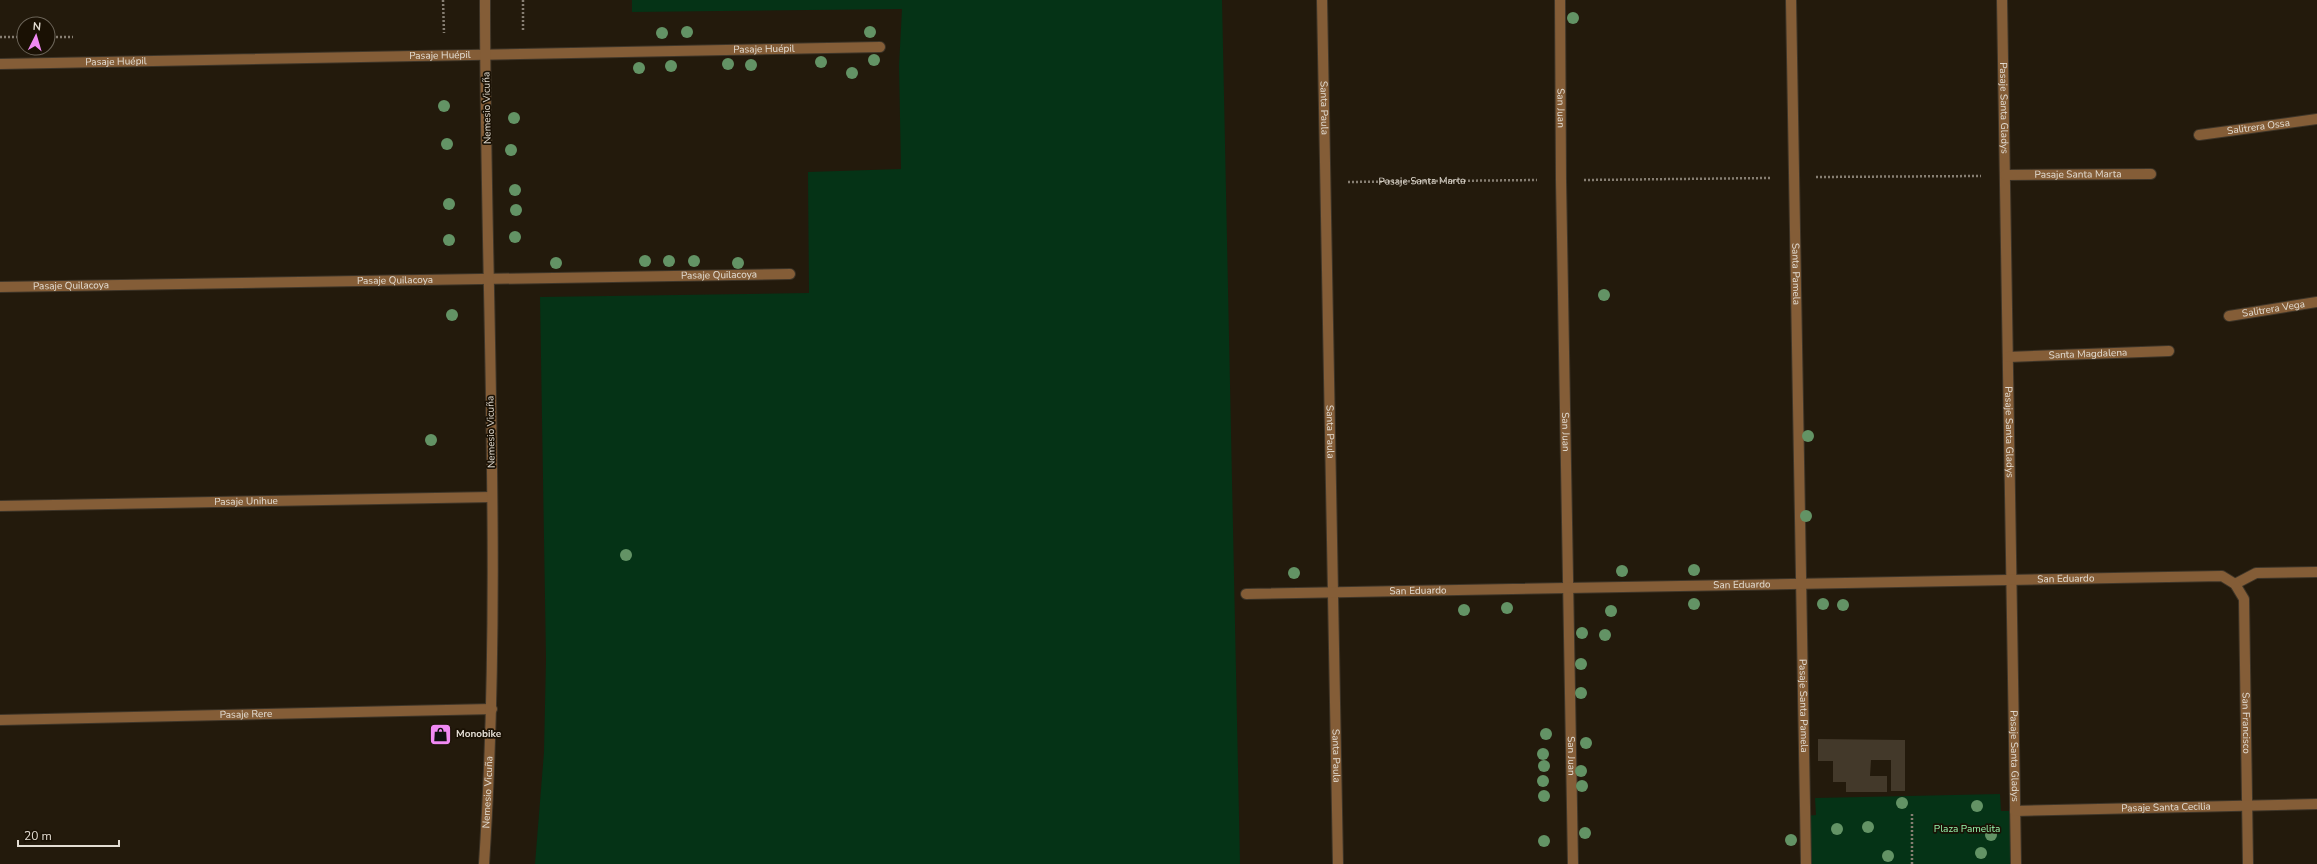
<svg xmlns="http://www.w3.org/2000/svg" width="2317" height="864" viewBox="0 0 2317 864" font-family="'Nunito Sans',sans-serif">
  <style>
    .green { fill: #053316 }
    .building { fill: #43392a }
    .lines { fill: none; stroke-linecap: round; stroke-linejoin: round }
    .minor-casing { stroke: #3e3528; stroke-width: 12 }
    .path { stroke: #867e72; stroke-width: 2.5; stroke-dasharray: 2 2; stroke-linecap: butt }
    .minor { stroke: #845d37; stroke-width: 10 }
    .tree { fill: #639365 }
    .labels { text-anchor: middle; dominant-baseline: central; stroke-width: 3.5; stroke-linejoin: round; paint-order: stroke }
    .street-label { font-size: 10px; fill: #e3ddd3; stroke: #1a1104 }
    .poi-label { font-size: 10px; font-weight: bold; fill: #e3ddd3; stroke: #1a1104; text-anchor: start }
    .park-label { font-size: 10px; fill: #98f6ae; stroke: #1a1104 }
  </style>
  <rect width="100%" height="100%" fill="#231a0c"/>
  <path class="green" d="M 632,0 L 1222,0 L 1240,864 L 535,864 L 544,752 L 546,659 L 540,297 L 809,293 L 808,172 L 901,169 L 899,66 L 902,9 L 632,12 Z
    M 2000,794 L 2001,811 L 2015,811 L 2016,864 L 1806,864 L 1805,816 L 1816,815 L 1815,798 Z"/>
  <path class="building" d="M 1818,739 L 1905,740 L 1905,791 L 1891,791 L 1891,760 L 1871,760 L 1870,776 L 1887,776 L 1887,792 L 1846,792 L 1846,782 L 1833,782 L 1833,761 L 1818,761 Z"/>
  <g class="lines">
    <defs>
      <g id="minor">
        <path id="s2" d="M 1322,0 L 1338,864"/>
        <path id="s3" d="M 1560,0 L 1561,180 L 1573,864"/>
        <path id="s4" d="M 1791,0 L 1806,864"/>
        <path id="s5" d="M 2002,0 L 2016,864"/>
        <path id="s6" d="M 0,64 L 880,47"/>
        <path id="s7" d="M 2199,135 L 2317,119"/>
        <path id="s8" d="M 2005,175 L 2151,174"/>
        <path id="s9" d="M 0,287 L 790,274"/>
        <path id="s10" d="M 2229,316 L 2317,302"/>
        <path id="s11" d="M 2008,357 L 2169,351"/>
        <path id="s12" d="M 0,506 L 492,497"/>
        <path d="M 2235,584 L 2256,573 L 2317,572"/>
        <path id="s13" d="M 1246,594 L 2222,576 L 2235,584 L 2244,599 L 2248,864"/>
        <path id="s14" d="M 0,720 L 492,709"/>
        <path id="s15" d="M 2015,811 L 2317,804"/>
        <path id="s16" d="M 484,864 C 503,576 485,288 485,0"/>
      </g>
    </defs>
    <use href="#minor" class="minor-casing"/>
    <g class="path">
      <path d="M 443,0 L 444,33"/>
      <path d="M 523,0 L 523,30"/>
      <path d="M 0,37 L 24,37"/>
      <path d="M 48,37 L 73,37"/>
      <path d="M 1816,177 L 1981,176"/>
      <path d="M 1584,180 L 1771,178"/>
      <path id="s1" d="M 1348,182 L 1537,180"/>
      <path d="M 1912,814 L 1912,864"/>
    </g>
    <use href="#minor" class="minor"/>
  </g>
  <g class="tree">
    <circle cx="1573" cy="18" r="6"/>
    <circle cx="687" cy="32" r="6"/>
    <circle cx="870" cy="32" r="6"/>
    <circle cx="662" cy="33" r="6"/>
    <circle cx="874" cy="60" r="6"/>
    <circle cx="821" cy="62" r="6"/>
    <circle cx="728" cy="64" r="6"/>
    <circle cx="751" cy="65" r="6"/>
    <circle cx="671" cy="66" r="6"/>
    <circle cx="639" cy="68" r="6"/>
    <circle cx="852" cy="73" r="6"/>
    <circle cx="444" cy="106" r="6"/>
    <circle cx="514" cy="118" r="6"/>
    <circle cx="447" cy="144" r="6"/>
    <circle cx="511" cy="150" r="6"/>
    <circle cx="515" cy="190" r="6"/>
    <circle cx="449" cy="204" r="6"/>
    <circle cx="516" cy="210" r="6"/>
    <circle cx="515" cy="237" r="6"/>
    <circle cx="449" cy="240" r="6"/>
    <circle cx="645" cy="261" r="6"/>
    <circle cx="669" cy="261" r="6"/>
    <circle cx="694" cy="261" r="6"/>
    <circle cx="556" cy="263" r="6"/>
    <circle cx="738" cy="263" r="6"/>
    <circle cx="1604" cy="295" r="6"/>
    <circle cx="452" cy="315" r="6"/>
    <circle cx="1808" cy="436" r="6"/>
    <circle cx="431" cy="440" r="6"/>
    <circle cx="1806" cy="516" r="6"/>
    <circle cx="626" cy="555" r="6"/>
    <circle cx="1694" cy="570" r="6"/>
    <circle cx="1622" cy="571" r="6"/>
    <circle cx="1294" cy="573" r="6"/>
    <circle cx="1694" cy="604" r="6"/>
    <circle cx="1823" cy="604" r="6"/>
    <circle cx="1843" cy="605" r="6"/>
    <circle cx="1507" cy="608" r="6"/>
    <circle cx="1464" cy="610" r="6"/>
    <circle cx="1611" cy="611" r="6"/>
    <circle cx="1582" cy="633" r="6"/>
    <circle cx="1605" cy="635" r="6"/>
    <circle cx="1581" cy="664" r="6"/>
    <circle cx="1581" cy="693" r="6"/>
    <circle cx="1546" cy="734" r="6"/>
    <circle cx="1586" cy="743" r="6"/>
    <circle cx="1543" cy="754" r="6"/>
    <circle cx="1544" cy="766" r="6"/>
    <circle cx="1581" cy="771" r="6"/>
    <circle cx="1543" cy="781" r="6"/>
    <circle cx="1582" cy="786" r="6"/>
    <circle cx="1544" cy="796" r="6"/>
    <circle cx="1902" cy="803" r="6"/>
    <circle cx="1977" cy="806" r="6"/>
    <circle cx="1868" cy="827" r="6"/>
    <circle cx="1837" cy="829" r="6"/>
    <circle cx="1585" cy="833" r="6"/>
    <circle cx="1991" cy="835" r="6"/>
    <circle cx="1791" cy="840" r="6"/>
    <circle cx="1544" cy="841" r="6"/>
    <circle cx="1981" cy="853" r="6"/>
    <circle cx="1888" cy="856" r="6"/>
  </g>
  <defs>
    <symbol id="shop-square" viewBox="-11 -11 22 22"><rect x="-9" y="-9" width="18" height="18" rx="4" fill="#f18af4" stroke="#1a1104"/><path d="M-5-2.5h2.3a2.7 3.5 0 0 1 5.4 0H5L5.5 6h-11ZM-1.5-2.5h3a1.5 2.3 0 0 0-3 0Z" fill="#111"/></symbol>
  </defs>
  <g fill-rule="evenodd">
    <use href="#shop-square" x="428" y="722" width="25" height="25"/>
  </g>
  <g class="labels">
    <g class="street-label">
      <text stroke="none"><textPath href="#s6" startOffset="764">Pasaje Huépil</textPath></text>
      <text stroke="none"><textPath href="#s6" startOffset="440">Pasaje Huépil</textPath></text>
      <text stroke="none"><textPath href="#s6" startOffset="116">Pasaje Huépil</textPath></text>
      <text transform="translate(487 108) rotate(-91)">Nemesio Vicuña</text>
      <text stroke="none"><textPath href="#s2" startOffset="108">Santa Paula</textPath></text>
      <text stroke="none"><textPath href="#s3" startOffset="108">San Juan</textPath></text>
      <text stroke="none"><textPath href="#s5" startOffset="108">Pasaje Santa Gladys</textPath></text>
      <text stroke="none"><textPath href="#s7" startOffset="60">Salitrera Ossa</textPath></text>
      <text stroke="none"><textPath href="#s8" startOffset="73">Pasaje Santa Marta</textPath></text>
      <text stroke="none"><textPath href="#s1" startOffset="74">Pasaje Santa Marta</textPath></text>
      <text stroke="none"><textPath href="#s4" startOffset="274">Santa Pamela</textPath></text>
      <text stroke="none"><textPath href="#s9" startOffset="719">Pasaje Quilacoya</textPath></text>
      <text stroke="none"><textPath href="#s9" startOffset="395">Pasaje Quilacoya</textPath></text>
      <text stroke="none"><textPath href="#s9" startOffset="71">Pasaje Quilacoya</textPath></text>
      <text stroke="none"><textPath href="#s10" startOffset="45">Salitrera Vega</textPath></text>
      <text stroke="none"><textPath href="#s11" startOffset="80">Santa Magdalena</textPath></text>
      <text transform="translate(491 432) rotate(-91)">Nemesio Vicuña</text>
      <text stroke="none"><textPath href="#s2" startOffset="432">Santa Paula</textPath></text>
      <text stroke="none"><textPath href="#s3" startOffset="432">San Juan</textPath></text>
      <text stroke="none"><textPath href="#s5" startOffset="432">Pasaje Santa Gladys</textPath></text>
      <text stroke="none"><textPath href="#s12" startOffset="246">Pasaje Unihue</textPath></text>
      <text stroke="none"><textPath href="#s13" startOffset="820">San Eduardo</textPath></text>
      <text stroke="none"><textPath href="#s13" startOffset="496">San Eduardo</textPath></text>
      <text stroke="none"><textPath href="#s13" startOffset="172">San Eduardo</textPath></text>
      <text stroke="none"><textPath href="#s4" startOffset="706">Pasaje Santa Pamela</textPath></text>
      <text stroke="none"><textPath href="#s14" startOffset="246">Pasaje Rere</textPath></text>
      <text stroke="none"><textPath href="#s13" startOffset="1133">San Francisco</textPath></text>
      <text stroke="none"><textPath href="#s2" startOffset="756">Santa Paula</textPath></text>
      <text stroke="none"><textPath href="#s3" startOffset="756">San Juan</textPath></text>
      <text stroke="none"><textPath href="#s5" startOffset="756">Pasaje Santa Gladys</textPath></text>
      <text stroke="none"><textPath href="#s16" startOffset="72">Nemesio Vicuña</textPath></text>
      <text stroke="none"><textPath href="#s15" startOffset="151">Pasaje Santa Cecilia</textPath></text>
    </g>
    <g class="poi-label">
      <text x="456" y="734">Monobike</text>
    </g>
    <g class="park-label">
      <text x="1967" y="829">Plaza Pamelita</text>
    </g>
  </g>
  <g transform="translate(36 36) rotate(5)"><circle r="19" fill="#1a1104" stroke="#6a6357"/>
  <path d="M0-3L7 15L0 10L-7 15Z" fill="#f18af4"/>
  <text y="-6" font-size="11" font-weight="bold" text-anchor="middle" fill="#e3ddd3">N</text>
  </g>
  <path d="M18 840v6h101v-6" fill="none" stroke="#e3ddd3" stroke-width="2"/>
  <text x="24" y="840" font-size="12" fill="#e3ddd3" stroke="#1a1104" stroke-width="3" paint-order="stroke">20 m</text>
</svg>
